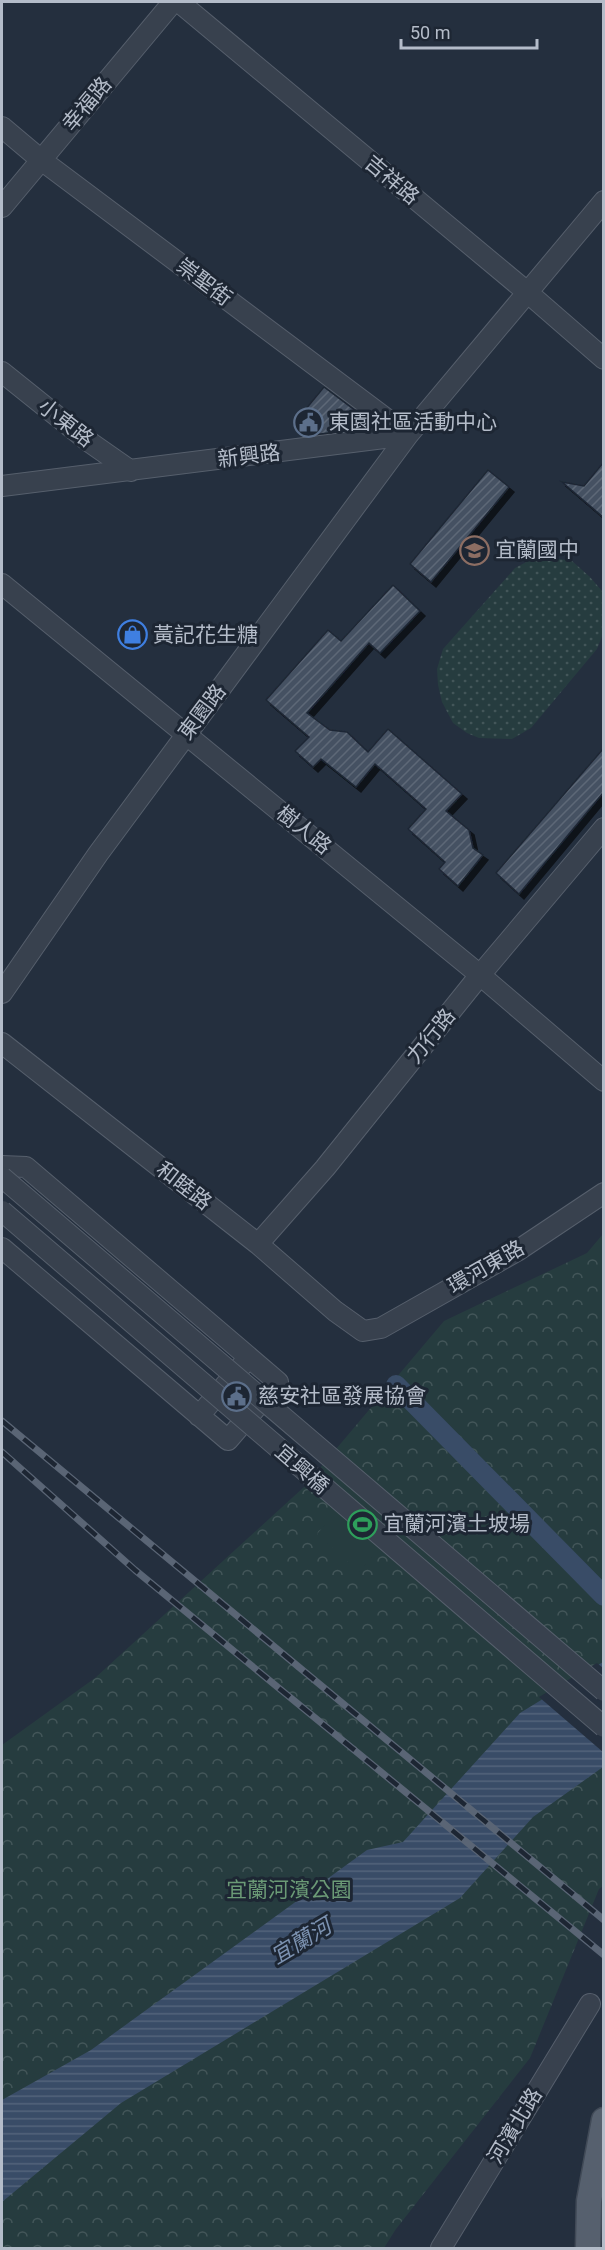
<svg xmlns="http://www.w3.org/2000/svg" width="605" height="2250" viewBox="0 0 605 2250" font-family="Roboto,'Noto Sans TC',sans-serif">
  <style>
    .grass { fill: url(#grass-dots) }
    .park { fill: url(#park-crowns) }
    .garden { fill: #263c3f }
    .water { fill: url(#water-rules) }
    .pier { fill: #242f3e }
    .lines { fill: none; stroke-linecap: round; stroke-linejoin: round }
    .canal { stroke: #394c67; stroke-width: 20 }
    .building { fill: url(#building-hatch); stroke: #1f2835; stroke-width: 1.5; filter: url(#shadow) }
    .minor-casing { stroke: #565f6c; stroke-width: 22 }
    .major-casing { stroke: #414a57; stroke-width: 27 }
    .minor { stroke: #38414e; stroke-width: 20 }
    .major { stroke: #56606e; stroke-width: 24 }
    .rail-casing { stroke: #5a6575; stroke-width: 7 }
    .rail { stroke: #1d2633; stroke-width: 4.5; stroke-dasharray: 14; stroke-linecap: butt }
    .minor-bridge-casing { stroke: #565f6c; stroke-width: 22; stroke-linecap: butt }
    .minor-bridge { stroke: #38414e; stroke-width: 20 }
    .labels { text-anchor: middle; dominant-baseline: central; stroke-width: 6; stroke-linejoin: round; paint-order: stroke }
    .street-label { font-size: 21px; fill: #b4bcc9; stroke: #1d2633 }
    .poi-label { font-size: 21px; fill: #b4bcc9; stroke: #1d2633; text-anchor: start }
    .park-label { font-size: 21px; fill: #6b9a76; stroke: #1d2633 }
    .water-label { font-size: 22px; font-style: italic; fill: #7c92b1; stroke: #1d2633 }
  </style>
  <defs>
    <pattern id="grass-dots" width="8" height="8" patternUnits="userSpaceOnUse" patternTransform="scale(1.5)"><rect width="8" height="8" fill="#263c3f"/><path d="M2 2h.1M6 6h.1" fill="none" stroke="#435659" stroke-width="1.8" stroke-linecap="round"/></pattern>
    <pattern id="park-crowns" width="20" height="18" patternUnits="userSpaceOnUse" patternTransform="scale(1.5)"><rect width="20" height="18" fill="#263c3f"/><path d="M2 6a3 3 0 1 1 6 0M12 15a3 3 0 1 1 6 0" fill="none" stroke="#435659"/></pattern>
    <pattern id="water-rules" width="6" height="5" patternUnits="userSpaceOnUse" patternTransform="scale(1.5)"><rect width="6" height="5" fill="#394c67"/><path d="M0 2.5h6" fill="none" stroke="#53647b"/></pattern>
    <pattern id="building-hatch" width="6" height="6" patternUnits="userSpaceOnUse" patternTransform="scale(1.5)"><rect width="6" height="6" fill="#455162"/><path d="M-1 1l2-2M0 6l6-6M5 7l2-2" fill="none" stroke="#5d6877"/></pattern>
    <filter id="shadow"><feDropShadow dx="5" dy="5" stdDeviation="0" flood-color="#0009"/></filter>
  </defs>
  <rect width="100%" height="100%" fill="#242f3e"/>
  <path class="grass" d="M 553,558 L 572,561 L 590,577 L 602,591 L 604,597 L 603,634 L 597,649 L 531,728 L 512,739 L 479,738 L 467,733 L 453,723 L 442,702 L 438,685 L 437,669 L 443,649 L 515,568 L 532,559 Z"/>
  <path class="park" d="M 603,1234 L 603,1886 L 599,1889 L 530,2058 L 396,2229 L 384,2248 L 2,2248 L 2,1745 L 95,1678 L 304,1487 L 444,1321 L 587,1253 Z"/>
  <path class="garden" d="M 367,1477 L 408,1515 L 359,1572 L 317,1534 Z"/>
  <path class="water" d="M 603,1662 L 603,1767 L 533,1817 L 460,1898 L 121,2103 L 2,2202 L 2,2100 L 91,2050 L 367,1850 L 403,1842 L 520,1713 Z"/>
  <path class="pier" d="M 597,1663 L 603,1668 L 603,1752 L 539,1697 Z"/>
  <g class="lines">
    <path class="canal" d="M 396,1385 L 604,1596"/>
  </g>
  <path class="building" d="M 324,387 L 377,427 L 312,435 L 296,421 Z
    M 603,463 L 603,517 L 562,482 L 584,486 Z
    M 488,470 L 509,487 L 431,582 L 410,564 Z
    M 393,585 L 420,611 L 380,653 L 369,643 L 307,713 L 330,730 L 347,732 L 368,752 L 388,729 L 462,794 L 446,811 L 469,830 L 473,848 L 483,855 L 458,886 L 439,869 L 445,862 L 408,829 L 426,809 L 375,764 L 356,787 L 321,759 L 313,767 L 295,751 L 309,737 L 266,700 L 328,630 L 341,641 Z
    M 603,749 L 603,793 L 519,894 L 496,873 Z"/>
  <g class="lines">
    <defs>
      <path id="minor" d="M 179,2 L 527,292 L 604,359
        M 2,127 L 40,159 L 408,435 L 98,854 L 2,993
        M 2,207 L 173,2
        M 2,372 L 88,441 L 131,471
        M 2,486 L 408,435 L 604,201
        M 2,584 L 480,975 L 604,1081
        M 2,1043 L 258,1244 L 335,1311 L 363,1331 L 381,1328 L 517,1251 L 604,1193
        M 2,1166 L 26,1167 L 278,1382 L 228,1440 L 2,1248
        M 258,1244 L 325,1168 L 480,975 L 604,828
        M 199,1416 L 244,1363
        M 441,2248 L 590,2004"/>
      <path id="major" d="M 588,2248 L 589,2201 L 604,2120"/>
    </defs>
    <use href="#minor" class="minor-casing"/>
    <use href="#major" class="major-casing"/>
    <use href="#minor" class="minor"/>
    <use href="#major" class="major"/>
    <defs>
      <path id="rail" d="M 2,1421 L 604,1920
        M 2,1452 L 135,1570 L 604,1955"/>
    </defs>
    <use href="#rail" class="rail-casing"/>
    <use href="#rail" class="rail"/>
    <defs>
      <path id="minor-bridge" d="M 2,1177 L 604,1691
        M 2,1211 L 604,1727"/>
    </defs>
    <use href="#minor-bridge" class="minor-bridge-casing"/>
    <use href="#minor-bridge" class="minor-bridge"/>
  </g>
  <defs>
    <symbol id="civic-ring" viewBox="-11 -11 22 22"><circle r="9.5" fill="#1d2633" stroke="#5c6f8a" stroke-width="1.5"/><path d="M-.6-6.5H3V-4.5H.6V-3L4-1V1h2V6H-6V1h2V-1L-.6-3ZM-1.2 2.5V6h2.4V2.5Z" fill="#5c6f8a"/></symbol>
    <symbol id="school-ring" viewBox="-11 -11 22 22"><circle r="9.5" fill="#1d2633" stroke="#8d6e63" stroke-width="1.5"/><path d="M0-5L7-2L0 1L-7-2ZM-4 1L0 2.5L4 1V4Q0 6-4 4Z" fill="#8d6e63"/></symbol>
    <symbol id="shop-ring" viewBox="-11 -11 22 22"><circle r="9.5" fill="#1d2633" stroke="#3f7fe0" stroke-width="1.5"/><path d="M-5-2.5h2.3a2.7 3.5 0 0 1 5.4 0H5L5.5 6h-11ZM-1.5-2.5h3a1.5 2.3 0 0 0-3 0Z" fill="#3f7fe0"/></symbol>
    <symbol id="stadium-ring" viewBox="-11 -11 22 22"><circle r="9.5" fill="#1d2633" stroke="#2e9e5b" stroke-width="1.5"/><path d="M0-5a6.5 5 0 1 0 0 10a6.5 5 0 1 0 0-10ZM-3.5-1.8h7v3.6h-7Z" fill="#2e9e5b"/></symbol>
  </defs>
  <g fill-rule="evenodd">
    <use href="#civic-ring" x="292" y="406" width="33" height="33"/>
    <use href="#school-ring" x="458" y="534" width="33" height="33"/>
    <use href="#shop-ring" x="116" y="618" width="33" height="33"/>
    <use href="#civic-ring" x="220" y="1380" width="33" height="33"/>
    <use href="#stadium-ring" x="346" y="1508" width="33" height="33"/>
  </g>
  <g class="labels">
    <g class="street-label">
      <text transform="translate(87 104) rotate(-50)">幸福路</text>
      <text transform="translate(392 180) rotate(40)">吉祥路</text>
      <text transform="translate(204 282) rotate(37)">崇聖街</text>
      <text transform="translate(66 423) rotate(38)">小東路</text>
      <text transform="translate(249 456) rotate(-7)">新興路</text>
      <text transform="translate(202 712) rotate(-53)">東園路</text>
      <text transform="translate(304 830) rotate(39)">樹人路</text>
      <text transform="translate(431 1036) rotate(-51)">力行路</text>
      <text transform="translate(184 1186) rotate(38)">和睦路</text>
      <text transform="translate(486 1267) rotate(-30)">環河東路</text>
      <text transform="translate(302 1469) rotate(41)">宜興橋</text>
      <text transform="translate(515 2126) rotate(-59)">河濱北路</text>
    </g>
    <g class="poi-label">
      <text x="329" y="422">東園社區活動中心</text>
      <text x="495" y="550">宜蘭國中</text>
      <text x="153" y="635">黃記花生糖</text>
      <text x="258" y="1396">慈安社區發展協會</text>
      <text x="383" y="1524">宜蘭河濱土坡場</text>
    </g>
    <g class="park-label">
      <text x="289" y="1890">宜蘭河濱公園</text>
    </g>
    <g class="water-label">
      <text transform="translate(301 1941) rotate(-31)">宜蘭河</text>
    </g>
  </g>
  <rect width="605" height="2250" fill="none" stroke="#b4bcc9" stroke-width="6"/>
  <path d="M401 39v9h136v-9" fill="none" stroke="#b4bcc9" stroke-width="3"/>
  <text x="410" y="39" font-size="18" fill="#b4bcc9" stroke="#1d2633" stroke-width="4.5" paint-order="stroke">50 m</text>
</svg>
